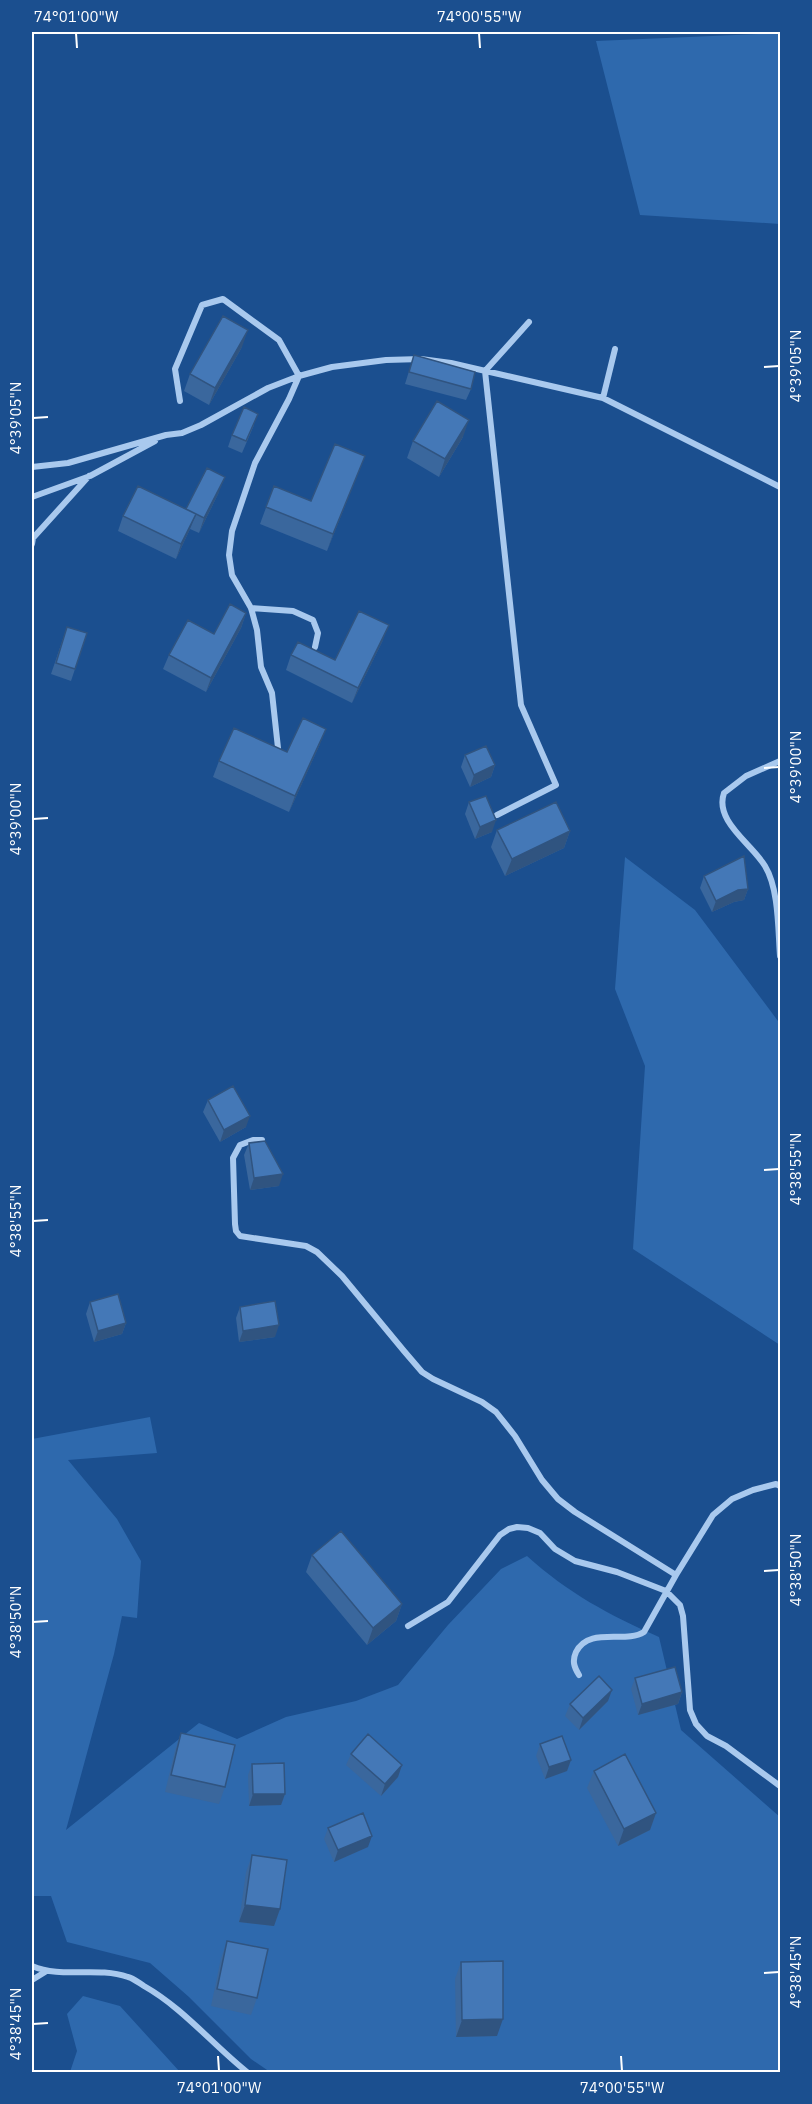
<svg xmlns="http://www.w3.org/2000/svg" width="812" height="2104" viewBox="0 0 812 2104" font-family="'IBM Plex Sans',sans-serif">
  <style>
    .green { fill: #2e69ad }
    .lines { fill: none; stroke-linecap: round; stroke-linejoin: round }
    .street { stroke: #a9c9ee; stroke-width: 6 }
    .wall { fill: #3a679d }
    .shaded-wall { fill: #305480 }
    .building { fill: #4478b7; stroke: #305480; stroke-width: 1.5 }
    .ticks { fill: none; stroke: #fff; stroke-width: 2 }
    .neatline { fill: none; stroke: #fff; stroke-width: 2 }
    .ticks-label { font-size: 15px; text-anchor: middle; fill: #fff }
  </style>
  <rect width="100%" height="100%" fill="#1b4f8f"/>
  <path class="green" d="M 780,33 L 780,224 L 640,215 L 596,41 Z
    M 625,857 L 695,910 L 778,1021 L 780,1030 L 780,1345 L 633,1249 L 645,1066 L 615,989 Z
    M 150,1417 L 157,1453 L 68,1460 L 117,1519 L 141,1561 L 137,1618 L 122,1616 L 114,1654 L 66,1830 L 199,1723 L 237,1739 L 286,1717 L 356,1701 L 398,1685 L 448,1625 L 501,1569 L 527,1556 C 568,1593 609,1615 659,1637 L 681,1730 L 780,1817 L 780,2072 L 270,2072 L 251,2059 L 189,1997 L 150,1963 L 67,1942 L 51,1896 L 32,1896 L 32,1439 Z
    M 83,1996 L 120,2006 L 180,2072 L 70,2072 L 77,2051 L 67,2014 Z"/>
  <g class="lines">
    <path class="street" d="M 603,398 L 615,349
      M 180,401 L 175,369 L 202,305 L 223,299 L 279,340 L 299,376
      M 32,467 L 68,463 L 166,435 L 182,433 L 201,425 L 268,388 L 299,376 L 332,367 L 386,360 L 421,359 L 451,363 L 603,398 L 780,487
      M 32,497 L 90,476 L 155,441
      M 32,544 L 33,538 L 89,476
      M 251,608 L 293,611 L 313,620 L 318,633 L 315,647
      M 278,748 L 272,693 L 261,667 L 257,630 L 251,608 L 232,575 L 229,555 L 232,531 L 255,463 L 289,399 L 299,376
      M 780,761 L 746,776 L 724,793 C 714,821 752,844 765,866 C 779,889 778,930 780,956
      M 497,815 L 556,785 L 521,705 L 485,371 L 529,322
      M 262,1140 L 253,1140 L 240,1145 L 233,1158 L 235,1224 L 236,1231 L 240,1236 L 306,1246 L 317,1252 L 342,1276 L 404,1351 L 422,1372 L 433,1379 L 482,1402 L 496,1412 L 515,1436 L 542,1480 L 558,1499 L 575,1512 L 676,1575
      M 408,1626 L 448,1602 L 500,1535 L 509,1529 L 517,1527 L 528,1528 L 540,1533 L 555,1549 L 575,1561 L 617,1572 L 666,1591 L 680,1605 L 683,1616 L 689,1696 L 690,1710 L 696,1724 L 707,1736 L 726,1746 L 780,1786
      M 579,1675 C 574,1667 572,1661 576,1652 C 589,1626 625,1644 644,1632 L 676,1575 L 713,1515 L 732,1499 L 753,1490 L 776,1484 L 780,1486
      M 32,1966 C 62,1979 96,1966 128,1977 C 133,1978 139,1983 144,1986 C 183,2008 212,2044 247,2072
      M 32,1980 L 45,1972"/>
  </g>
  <path class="wall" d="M 242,347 L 209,405 L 184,391 L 190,374 Z
    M 414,355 L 471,389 L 466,400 L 405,384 Z
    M 254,425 L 242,453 L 228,447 L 232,435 Z
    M 463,437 L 439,477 L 407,458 L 413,441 Z
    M 358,473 L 327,551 L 260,524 L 274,486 L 311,501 Z
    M 219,492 L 199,533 L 190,529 L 176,559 L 118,531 L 123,516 L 186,509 Z
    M 246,613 L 241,628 L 206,692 L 163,669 L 169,655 L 214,634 Z
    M 67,627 L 75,669 L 71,681 L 51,674 Z
    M 383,640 L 352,703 L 286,670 L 291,655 L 335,660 Z
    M 320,744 L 289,812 L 213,777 L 219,761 L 287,752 Z
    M 465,755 L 495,765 L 491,777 L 470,787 L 461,767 Z
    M 469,802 L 492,832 L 475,839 L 465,814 Z
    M 497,830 L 570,831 L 564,848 L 505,876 L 491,847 Z
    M 704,876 L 748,889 L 744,900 L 734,902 L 712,912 L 700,888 Z
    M 208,1100 L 246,1127 L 220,1142 L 203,1112 Z
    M 249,1143 L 279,1186 L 250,1190 L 244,1155 Z
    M 90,1302 L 126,1323 L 122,1334 L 94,1342 L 86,1314 Z
    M 240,1307 L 275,1337 L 239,1342 L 236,1318 Z
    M 312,1555 L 402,1604 L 396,1621 L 367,1645 L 306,1572 Z
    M 635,1678 L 682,1692 L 678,1704 L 638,1715 L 631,1689 Z
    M 608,1701 L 579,1730 L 565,1716 L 570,1704 Z
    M 181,1733 L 225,1787 L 219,1804 L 165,1792 L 175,1750 Z
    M 540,1744 L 571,1760 L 567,1771 L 545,1779 L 536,1756 Z
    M 351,1754 L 402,1765 L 398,1777 L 381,1796 L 346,1765 Z
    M 252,1764 L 285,1794 L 281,1805 L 249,1806 L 248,1775 Z
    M 594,1771 L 656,1813 L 650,1830 L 618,1846 L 587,1788 Z
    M 328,1828 L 368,1847 L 334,1862 L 324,1839 Z
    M 252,1855 L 280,1909 L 274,1926 L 239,1922 L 246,1872 Z
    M 227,1941 L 257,1998 L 251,2015 L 211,2006 L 221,1958 Z
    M 461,1962 L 497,2036 L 456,2037 L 455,1979 Z"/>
  <path class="shaded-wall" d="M 248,330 L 242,347 L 209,405 L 215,388 Z
    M 469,420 L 463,437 L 439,477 L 445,459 Z
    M 365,456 L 358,473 L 327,551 L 333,534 Z
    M 225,477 L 219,492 L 199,533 L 204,518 Z
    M 196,514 L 190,529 L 176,559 L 181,544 Z
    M 246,613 L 241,628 L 206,692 L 211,678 Z
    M 389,625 L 383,640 L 352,703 L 358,688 Z
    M 326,729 L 320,744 L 289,812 L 295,796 Z
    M 495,765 L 491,777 L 470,787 L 474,775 Z
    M 496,820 L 492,832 L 475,839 L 480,827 Z
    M 570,831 L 564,848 L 505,876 L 512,859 Z
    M 748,889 L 744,900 L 734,902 L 712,912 L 716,901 L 738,890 Z
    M 250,1116 L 246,1127 L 220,1142 L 224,1130 Z
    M 283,1174 L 279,1186 L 250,1190 L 254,1178 Z
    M 126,1323 L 122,1334 L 94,1342 L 98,1331 Z
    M 279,1325 L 275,1337 L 239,1342 L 243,1331 Z
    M 402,1604 L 396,1621 L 367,1645 L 373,1628 Z
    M 612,1690 L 608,1701 L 579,1730 L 583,1718 Z
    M 682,1692 L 678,1704 L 638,1715 L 642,1704 Z
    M 571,1760 L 567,1771 L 545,1779 L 549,1767 Z
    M 402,1765 L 398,1777 L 381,1796 L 385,1784 Z
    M 253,1794 L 285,1794 L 281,1805 L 249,1806 Z
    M 656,1813 L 650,1830 L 618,1846 L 624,1829 Z
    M 372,1836 L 368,1847 L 334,1862 L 338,1850 Z
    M 245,1905 L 280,1909 L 274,1926 L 239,1922 Z
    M 503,2019 L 497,2036 L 456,2037 L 462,2020 Z"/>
  <path class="building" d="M 223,316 L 248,330 L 215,388 L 190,374 Z
    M 414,355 L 475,372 L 471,389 L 409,372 Z
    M 437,401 L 469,420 L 445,459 L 413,441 Z
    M 244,407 L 258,414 L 246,441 L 232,435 Z
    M 335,444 L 365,456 L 333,534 L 266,507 L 274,486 L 311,501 Z
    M 207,468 L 225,477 L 204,518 L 186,509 Z
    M 138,486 L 196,514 L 181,544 L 123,516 Z
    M 230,604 L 246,613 L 211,678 L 169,655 L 188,620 L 214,634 Z
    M 359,611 L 389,625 L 358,688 L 291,655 L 298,642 L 335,660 Z
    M 67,627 L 87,633 L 75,669 L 56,663 Z
    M 303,718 L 326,729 L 295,796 L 219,761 L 234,728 L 287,752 Z
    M 486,746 L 495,765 L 474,775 L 465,755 Z
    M 486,796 L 496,820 L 480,827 L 469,802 Z
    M 556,802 L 570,831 L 512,859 L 497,830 Z
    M 744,856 L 748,889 L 738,890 L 716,901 L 704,876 Z
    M 233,1086 L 250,1116 L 224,1130 L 208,1100 Z
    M 265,1141 L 283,1174 L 254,1178 L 249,1143 Z
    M 118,1294 L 126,1323 L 98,1331 L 90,1302 Z
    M 275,1301 L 279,1325 L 243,1331 L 240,1307 Z
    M 341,1531 L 402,1604 L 373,1628 L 312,1555 Z
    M 675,1667 L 682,1692 L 642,1704 L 635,1678 Z
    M 599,1676 L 612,1690 L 583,1718 L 570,1704 Z
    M 181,1733 L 235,1745 L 225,1787 L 171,1775 Z
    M 368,1734 L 402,1765 L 385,1784 L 351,1754 Z
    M 562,1736 L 571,1760 L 549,1767 L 540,1744 Z
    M 625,1754 L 656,1813 L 624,1829 L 594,1771 Z
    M 284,1763 L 285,1794 L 253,1794 L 252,1764 Z
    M 363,1813 L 372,1836 L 338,1850 L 328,1828 Z
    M 252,1855 L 287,1860 L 280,1909 L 245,1905 Z
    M 227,1941 L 268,1949 L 257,1998 L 217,1989 Z
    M 503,1961 L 503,2019 L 462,2020 L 461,1962 Z"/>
  <path class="ticks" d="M 76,33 L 77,48M 479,33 L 480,48M 764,367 L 779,366M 33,418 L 48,417M 764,768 L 779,767M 33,819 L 48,818M 764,1170 L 779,1169M 33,1221 L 48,1220M 764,1571 L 779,1570M 33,1622 L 48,1621M 764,1973 L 779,1972M 33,2024 L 48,2023M 218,2056 L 219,2071M 621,2056 L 622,2071"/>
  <rect width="812" height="2104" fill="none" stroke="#1b4f8f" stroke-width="66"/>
  <rect x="33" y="33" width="746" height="2038" class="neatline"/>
  <g class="ticks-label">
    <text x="76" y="22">74°01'00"W</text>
    <text x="479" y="22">74°00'55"W</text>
    <text transform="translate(796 366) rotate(-90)" y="5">4°39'05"N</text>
    <text transform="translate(16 418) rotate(-90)" y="5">4°39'05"N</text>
    <text transform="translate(796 767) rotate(-90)" y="5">4°39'00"N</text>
    <text transform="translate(16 819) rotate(-90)" y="5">4°39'00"N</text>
    <text transform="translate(796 1169) rotate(-90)" y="5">4°38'55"N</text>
    <text transform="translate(16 1221) rotate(-90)" y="5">4°38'55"N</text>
    <text transform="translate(796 1570) rotate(-90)" y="5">4°38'50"N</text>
    <text transform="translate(16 1622) rotate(-90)" y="5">4°38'50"N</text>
    <text transform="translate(796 1972) rotate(-90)" y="5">4°38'45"N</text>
    <text transform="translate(16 2024) rotate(-90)" y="5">4°38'45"N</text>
    <text x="219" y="2093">74°01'00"W</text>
    <text x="622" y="2093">74°00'55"W</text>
  </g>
</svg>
